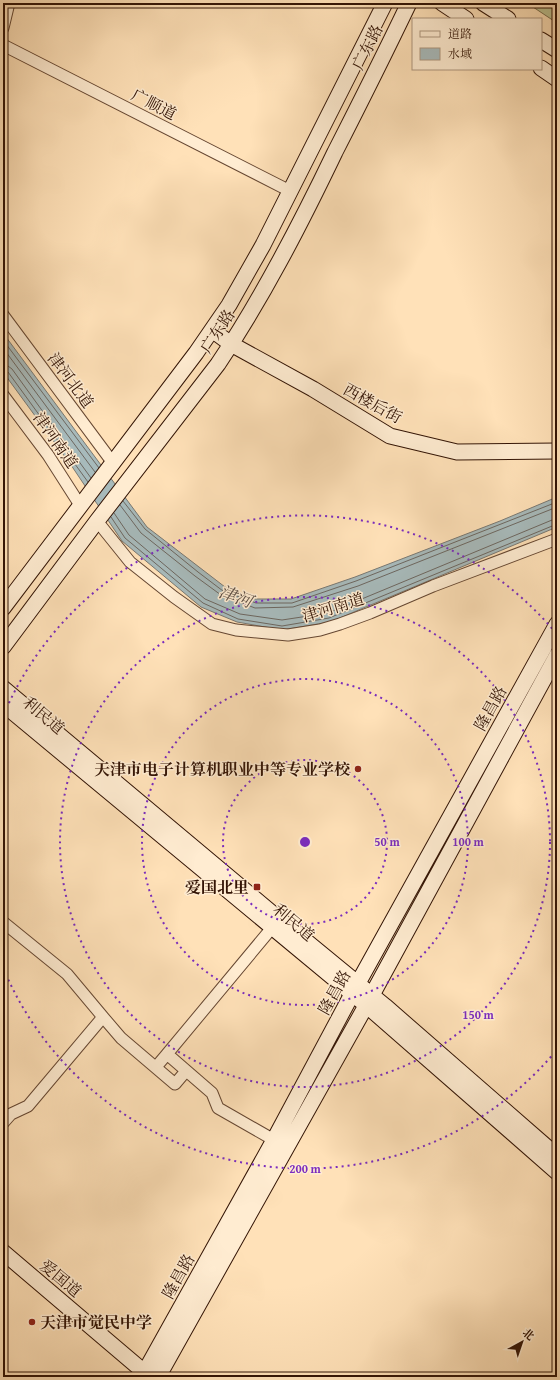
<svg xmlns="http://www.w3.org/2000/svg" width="560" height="1380" viewBox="0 0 560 1380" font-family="'Gentium Book Plus','Noto Serif SC',serif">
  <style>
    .green { fill: #bdc392; stroke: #786c4c }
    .water { fill: #a7babb; stroke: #797872 }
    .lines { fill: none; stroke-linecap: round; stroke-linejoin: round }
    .shore { stroke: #6d6760; stroke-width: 1 }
    .street-casing { stroke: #664732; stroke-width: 13 }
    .secondary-casing { stroke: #331405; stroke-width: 17 }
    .street { stroke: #ffecd1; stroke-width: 11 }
    .secondary { stroke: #ffecd1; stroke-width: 15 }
    .ring { fill: none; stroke: #7b2cbf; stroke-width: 2; stroke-dasharray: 2 4 }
    .poi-dot { fill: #8f2418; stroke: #ffecd1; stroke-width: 1.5 }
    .labels { text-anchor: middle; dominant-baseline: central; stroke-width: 3; stroke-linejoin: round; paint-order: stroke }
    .street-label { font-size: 16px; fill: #331405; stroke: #ffecd1 }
    .poi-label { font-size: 16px; font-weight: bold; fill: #331405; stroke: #ffecd1; text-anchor: end }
    .water-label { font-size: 17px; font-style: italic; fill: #5c4e45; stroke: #ffecd1 }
    .centre { fill: #7b2cbf; stroke: #ffecd1; stroke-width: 2 }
    .ring-label { font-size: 12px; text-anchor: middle; font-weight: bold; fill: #7b2cbf; stroke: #ffecd1; stroke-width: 3; stroke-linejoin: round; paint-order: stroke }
  </style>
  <rect width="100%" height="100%" fill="#ffe1b8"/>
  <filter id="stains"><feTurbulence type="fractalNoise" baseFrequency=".005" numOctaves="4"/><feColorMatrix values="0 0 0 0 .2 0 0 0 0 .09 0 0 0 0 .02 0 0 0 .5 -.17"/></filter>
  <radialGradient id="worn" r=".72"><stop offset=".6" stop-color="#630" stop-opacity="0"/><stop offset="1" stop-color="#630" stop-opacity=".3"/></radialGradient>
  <path class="green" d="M 527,3 L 557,3 L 557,23 Z"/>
  <path class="water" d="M 3,333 L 147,527 L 225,587 L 255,599 L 291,599 L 355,577 L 500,521 L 557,497 L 557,527 L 330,622 L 282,630 L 237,622 L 201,607 L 122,541 L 71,465 L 3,372 Z"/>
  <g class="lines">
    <path class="shore" d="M 3,340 L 99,468
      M 3,348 L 95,472
      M 3,365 L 8,366 L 12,369 L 91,478
      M 3,370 L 8,372 L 88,482
      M 123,501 L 145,529 L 198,572 L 223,591 L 256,603 L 292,603 L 356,581 L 557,502
      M 120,505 L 141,533 L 195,576 L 221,595 L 255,608 L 293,607 L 358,586 L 557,507
      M 114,513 L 129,535 L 205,599 L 240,614 L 282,620 L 328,613 L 552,520 L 557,519
      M 111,517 L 125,538 L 203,603 L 238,619 L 282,626 L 329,618 L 557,524"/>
    <defs>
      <path id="street" d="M 3,28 L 9,3
        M 3,45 L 290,191
        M 3,315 L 113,463
        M 3,395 L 48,455 L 80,505
        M 97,521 L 130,562 L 174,597 L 212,624 L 236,630 L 288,635 L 320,630 L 340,624 L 370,613 L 433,586 L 557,539
        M 3,922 L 67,974 L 103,1017 L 28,1106 L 11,1114 L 3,1123
        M 103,1017 L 121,1038 L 175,1084 L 186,1071
        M 167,1054 L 276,923
        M 156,1067 L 167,1054 L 212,1093 L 218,1108 L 274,1140"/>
      <path id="secondary" d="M 442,3 L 466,19
        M 483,3 L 508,19
        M 541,40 L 557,50
        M 541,68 L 557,79
        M 212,330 L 231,344 L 313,389 L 390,436 L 457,452 L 557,451
        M 3,608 L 196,353 L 229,305 L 263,245 L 385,3
        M 3,647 L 97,521 L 218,364 C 263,297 300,225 335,152 C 360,103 385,53 409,3
        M 3,688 L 273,914 L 385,1006 L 557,1156
        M 3,704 L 366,1005 L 557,1172
        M 3,1252 L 150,1377
        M 142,1377 L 274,1140 L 352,994 L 557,624
        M 158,1377 L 372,995 L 557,655"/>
    </defs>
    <use href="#street" class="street-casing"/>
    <use href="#secondary" class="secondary-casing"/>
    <use href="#street" class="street"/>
    <use href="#secondary" class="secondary"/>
  </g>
  <g class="ring">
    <circle cx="305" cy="842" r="82"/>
    <circle cx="305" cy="842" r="163"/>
    <circle cx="305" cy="842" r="245"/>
    <path d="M555 1052A327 327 0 0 1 4 970M4 714A327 327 0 0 1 555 632"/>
  </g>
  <g class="poi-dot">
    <circle cx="358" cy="769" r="4"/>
    <rect x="253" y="883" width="8" height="8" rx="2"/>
    <circle cx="32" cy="1322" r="4"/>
  </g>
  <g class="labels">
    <g class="street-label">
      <text transform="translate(367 47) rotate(-64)">广东路</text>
      <text transform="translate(154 104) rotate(27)">广顺道</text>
      <text transform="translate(217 331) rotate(-57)">广东路</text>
      <text transform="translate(71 380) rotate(53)">津河北道</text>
      <text transform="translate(373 403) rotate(29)">西楼后街</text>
      <text transform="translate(56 440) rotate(55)">津河南道</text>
      <text transform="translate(333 607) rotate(-17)">津河南道</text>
      <text transform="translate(490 708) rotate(-61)">隆昌路</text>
      <text transform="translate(44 715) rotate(40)">利民道</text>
      <text transform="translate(294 922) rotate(40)">利民道</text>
      <text transform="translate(334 992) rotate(-61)">隆昌路</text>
      <text transform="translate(178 1276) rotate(-61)">隆昌路</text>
      <text transform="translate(61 1278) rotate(40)">爱国道</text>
    </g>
    <g class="poi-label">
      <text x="350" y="769">天津市电子计算机职业中等专业学校</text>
      <text x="249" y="887">爱国北里</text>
      <text x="40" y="1322" text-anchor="start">天津市觉民中学</text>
    </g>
    <g class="water-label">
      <text transform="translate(236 596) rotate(20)">津河</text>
    </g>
  </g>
  <circle cx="305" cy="842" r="6" class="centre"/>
  <g class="ring-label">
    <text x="387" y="846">50 m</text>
    <text x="468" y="846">100 m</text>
    <text x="478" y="1019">150 m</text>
    <text x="305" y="1173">200 m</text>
  </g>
  <rect width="560" height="1380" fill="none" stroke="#ffe1b8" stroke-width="16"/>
  <rect x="4" y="4" width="552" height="1372" fill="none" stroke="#331405" stroke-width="2"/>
  <rect x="8" y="8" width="544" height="1364" fill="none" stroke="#331405"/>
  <rect x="412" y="18" width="130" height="52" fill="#ffecd1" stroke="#ad967f"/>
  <rect x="420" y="31" width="20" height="6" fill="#ffecd1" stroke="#ad967f"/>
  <text x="448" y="38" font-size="12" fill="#331405">道路</text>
  <rect x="420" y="48" width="20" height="12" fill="#a7babb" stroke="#ad967f"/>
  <text x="448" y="58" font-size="12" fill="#331405">水域</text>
  <g transform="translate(522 1342) rotate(40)" stroke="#ffecd1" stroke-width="3" paint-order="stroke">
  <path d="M0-3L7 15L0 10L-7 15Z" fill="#331405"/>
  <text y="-6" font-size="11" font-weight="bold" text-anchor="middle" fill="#331405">北</text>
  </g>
  <rect width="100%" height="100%" filter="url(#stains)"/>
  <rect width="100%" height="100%" fill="url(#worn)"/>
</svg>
